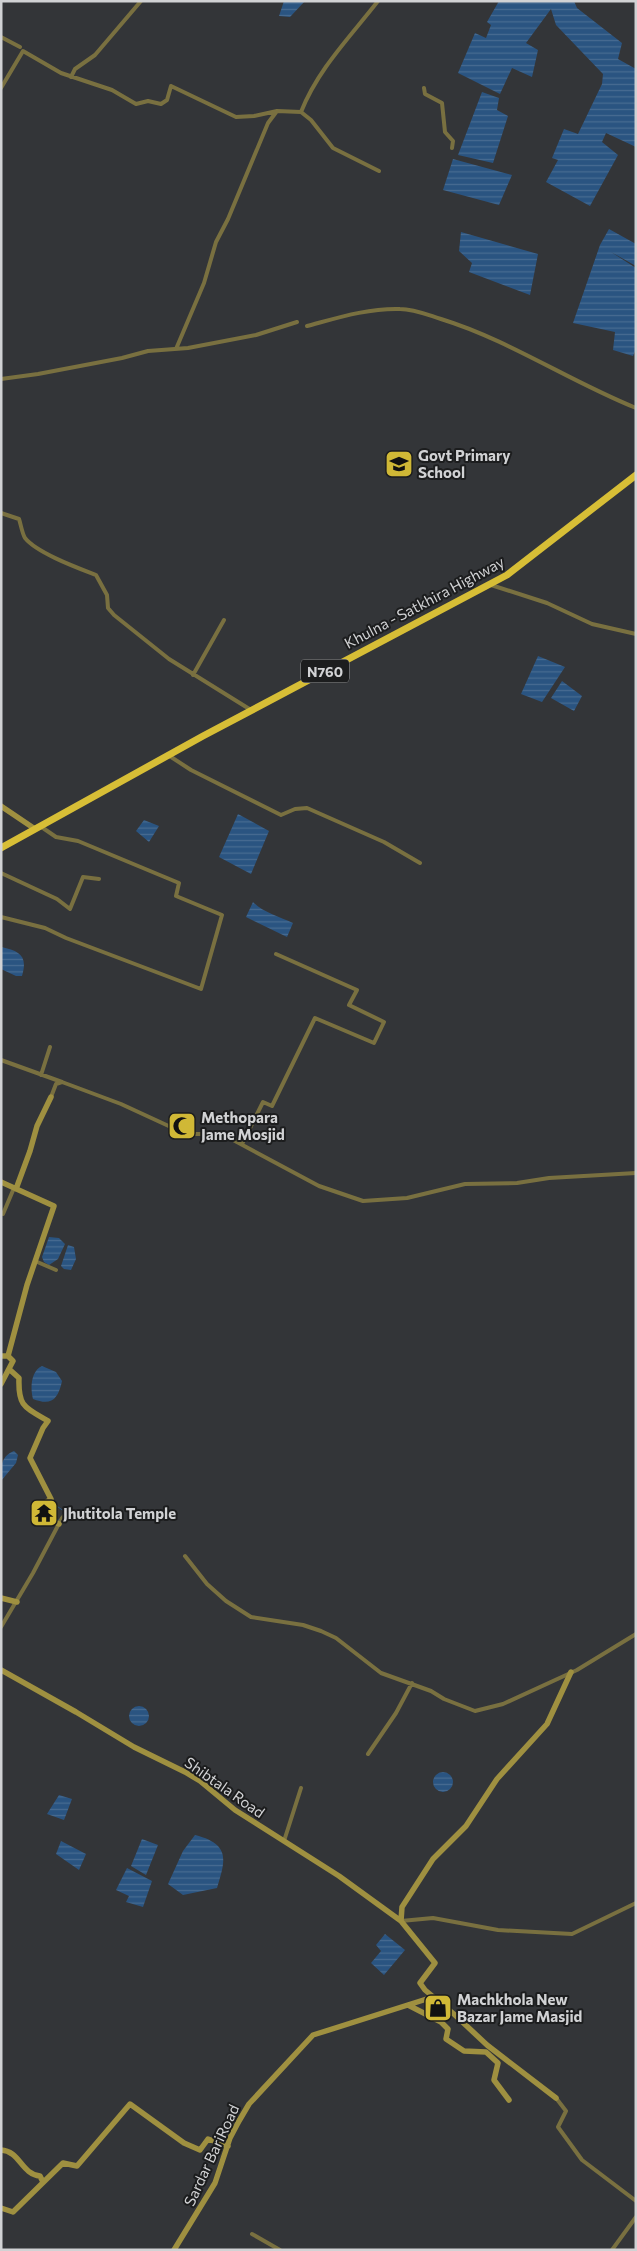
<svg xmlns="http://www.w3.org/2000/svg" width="637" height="2251" viewBox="0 0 637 2251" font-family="Commissioner,sans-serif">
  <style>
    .water { fill: url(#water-rules) }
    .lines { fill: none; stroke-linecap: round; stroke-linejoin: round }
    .stream { stroke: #2a5481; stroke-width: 1 }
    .street { stroke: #797040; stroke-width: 4 }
    .secondary { stroke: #9f9040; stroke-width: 5.5 }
    .highway { stroke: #d7be36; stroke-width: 7 }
    .labels { text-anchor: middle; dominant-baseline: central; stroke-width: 4; stroke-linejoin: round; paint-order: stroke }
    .shield { fill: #1c1d1e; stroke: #9b9c9d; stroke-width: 1 }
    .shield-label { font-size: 14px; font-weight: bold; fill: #d1d2d4 }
    .poi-label { font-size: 15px; font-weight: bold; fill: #d1d2d4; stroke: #1c1d1e; text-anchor: start }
    .street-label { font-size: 15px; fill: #d1d2d4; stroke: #1c1d1e }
  </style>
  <defs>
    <pattern id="water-rules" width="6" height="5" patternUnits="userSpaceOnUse" patternTransform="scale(1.25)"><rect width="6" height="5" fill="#2a5481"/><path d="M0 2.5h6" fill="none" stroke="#486c92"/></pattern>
  </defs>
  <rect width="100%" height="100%" fill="#333538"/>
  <path class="water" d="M 284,1 L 305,1 L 290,17 L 279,16 Z
    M 499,1 L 574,1 L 577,8 L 622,43 L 618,59 L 636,69 L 636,147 L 606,133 L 602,142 L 618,155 L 590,206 L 546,182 L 558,160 L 552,158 L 564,129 L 578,134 L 602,84 L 603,74 L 556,25 L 551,9 L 526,43 L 538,50 L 532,77 L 512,68 L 500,94 L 458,73 L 475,33 L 486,38 L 491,25 L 487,22 Z
    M 482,92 L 499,98 L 497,110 L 508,116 L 493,163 L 458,155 Z
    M 453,159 L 512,175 L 499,205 L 443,190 Z
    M 609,229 L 636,244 L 636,266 L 611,252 L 636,268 L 636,349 L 633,356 L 613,350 L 615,332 L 573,323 L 600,245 Z
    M 461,232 L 538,254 L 530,295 L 469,272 L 472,263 L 459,251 Z
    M 538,656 L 565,667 L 542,702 L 521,694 Z
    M 562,681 L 582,696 L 574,711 L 551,698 Z
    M 238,814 L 269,831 L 251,874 L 219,857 Z
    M 144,820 L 159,826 L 149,842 L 136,831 Z
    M 253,902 C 262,912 280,917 293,923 L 287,937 L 246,917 Z
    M 1,947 C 20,951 28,956 22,976 L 16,976 L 1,969 Z
    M 49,1237 L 59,1238 L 65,1244 L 58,1259 L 49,1265 L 44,1262 L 42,1257 Z
    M 68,1245 L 74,1247 L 76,1259 L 71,1270 L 64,1269 L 61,1266 Z
    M 42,1366 L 56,1372 L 62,1381 C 58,1400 51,1406 33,1399 C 30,1388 31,1371 42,1366 Z
    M 14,1451 L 18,1455 L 16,1463 L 1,1481 C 1,1467 0,1457 14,1451 Z
    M129 1716a10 10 0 1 1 20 0a10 10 0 1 1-20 0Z
    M433 1782a10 10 0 1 1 20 0a10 10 0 1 1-20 0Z
    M 59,1795 L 72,1799 L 64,1820 L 47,1814 Z
    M 195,1835 C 230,1844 226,1859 217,1888 L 183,1895 L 168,1884 L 183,1851 Z
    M 142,1839 L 158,1845 L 146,1875 L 131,1866 Z
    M 61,1841 L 86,1854 L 79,1870 L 56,1854 Z
    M 127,1868 L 152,1881 L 143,1907 L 126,1902 L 129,1896 L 116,1890 Z
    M 385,1934 L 405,1950 L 384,1975 L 371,1963 L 381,1951 L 376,1945 Z"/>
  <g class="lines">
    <path class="stream" d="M 60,1521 L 50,1514 L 54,1504 L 65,1512"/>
    <path class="street" d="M 1,37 L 20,47
      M 71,77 L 75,69 L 95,55 L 141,1
      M 1,88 L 23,51 L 61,73 L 112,90 L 136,104 L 148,101 L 161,104 L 167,100 L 171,86 L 236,117 L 254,116 L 277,111 L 301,112 C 318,69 350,37 378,1
      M 424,88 L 425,94 L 442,103 L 445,132 L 453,141 L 452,148
      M 301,112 L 311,120 L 333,148 L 379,171
      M 307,326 C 337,318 368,308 400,309 C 414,309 428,315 441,319 C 509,340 569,381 636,408
      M 176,349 L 204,283 L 216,242 L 228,219 L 268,123 L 277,111
      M 1,379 L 38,374 L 122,358 L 148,351 L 188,348 L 256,335 L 297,322
      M 1,513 L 19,519 C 21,525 22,533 25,538 C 37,553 78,568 96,575 L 107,595 L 108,608 L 114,615 L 169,659 L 251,710
      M 491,585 L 547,603 L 592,624 L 636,634
      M 193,675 L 224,620
      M 168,755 L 191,770 L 281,815 L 295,809 L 307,808 L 384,842 L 420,863
      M 1,873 L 57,899 L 70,909 L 83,877 L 99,879
      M 1,917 L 45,928 L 66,938 L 201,989 L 222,915 L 176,896 L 179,883 L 78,841 L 56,837 L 40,826
      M 1,1060 L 62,1082
      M 41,1075 L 50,1047
      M 51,1097 L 56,1084 L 62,1082 L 121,1104 L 186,1134 L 222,1134 L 319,1186 L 363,1201 L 407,1198 L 465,1184 L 517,1183 L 549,1178 L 636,1173
      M 242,1144 L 263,1102 L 272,1106 L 315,1018 L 374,1043 L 384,1022 L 349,1005 L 357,990 L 276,954
      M 3,1214 L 14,1188
      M 35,1261 L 56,1270
      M 185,1556 L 207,1584 L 226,1601 L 251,1617 L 303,1625 L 321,1631 L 336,1638 L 381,1673 L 431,1691 L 444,1699 L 475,1711 L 503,1704 L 577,1670 L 636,1634
      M 1,1627 L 33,1573 L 62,1518 L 69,1510
      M 368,1754 L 396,1713 L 412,1683
      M 284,1841 L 301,1788
      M 401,1921 L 433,1918 L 498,1930 L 572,1934 L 636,1903
      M 556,2098 L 566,2111 L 558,2127 L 582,2160 L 636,2201
      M 252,2234 L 280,2250
      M 612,2250 L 636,2217"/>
    <path class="secondary" d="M 1,806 L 35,829
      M 1,1182 L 54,1206 L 27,1285 L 8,1356
      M 16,1189 L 30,1151 L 37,1126 L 51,1097
      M 1,1356 L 8,1356 L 13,1361 L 1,1384
      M 9,1369 L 19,1378 C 18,1406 24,1407 48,1421 L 43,1428 L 30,1458 L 51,1499 L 37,1508 L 38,1514 L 59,1524
      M 1,1598 L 17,1602
      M 1,1670 L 76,1712 L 134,1747 L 185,1772 L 200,1781 L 235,1810 L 339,1876 L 401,1921
      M 408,2005 L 441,2022 L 448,2029 L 446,2039 L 464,2051 L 486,2052 L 498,2063 L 494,2080 L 509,2100
      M 556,2098 L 487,2045 L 455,2015 L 425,1990 L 420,1983 L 435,1963 L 401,1921 L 402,1907 L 433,1859 L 466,1826 L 497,1779 L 547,1724 L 571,1672
      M 1,2150 C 20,2151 21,2174 40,2176 L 43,2182
      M 1,2208 L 13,2212 L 63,2163 L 77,2166 L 130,2104 L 184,2143 L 200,2150 L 208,2139 L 228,2146
      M 174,2250 L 215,2183 L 230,2138 L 239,2121 L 249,2104 L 313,2035 L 433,1997"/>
    <path class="highway" d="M 1,848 L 203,736 L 507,575 L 636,475"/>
  </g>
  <defs>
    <symbol id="school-square" viewBox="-11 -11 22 22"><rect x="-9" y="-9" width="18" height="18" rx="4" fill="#d0b836" stroke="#1c1d1e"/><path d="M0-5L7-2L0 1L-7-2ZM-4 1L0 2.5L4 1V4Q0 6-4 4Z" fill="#111"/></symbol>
    <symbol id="mosque-square" viewBox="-11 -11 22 22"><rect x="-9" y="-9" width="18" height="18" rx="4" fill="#d0b836" stroke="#1c1d1e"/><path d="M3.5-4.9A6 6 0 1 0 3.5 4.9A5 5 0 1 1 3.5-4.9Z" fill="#111"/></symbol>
    <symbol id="temple-square" viewBox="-11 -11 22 22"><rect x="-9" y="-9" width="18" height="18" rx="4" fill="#d0b836" stroke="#1c1d1e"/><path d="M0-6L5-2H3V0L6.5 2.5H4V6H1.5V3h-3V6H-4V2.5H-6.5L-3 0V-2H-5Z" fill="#111"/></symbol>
    <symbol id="shop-square" viewBox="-11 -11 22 22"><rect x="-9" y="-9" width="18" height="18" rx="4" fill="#d0b836" stroke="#1c1d1e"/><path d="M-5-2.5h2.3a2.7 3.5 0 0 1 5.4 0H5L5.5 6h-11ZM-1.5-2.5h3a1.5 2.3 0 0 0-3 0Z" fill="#111"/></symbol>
  </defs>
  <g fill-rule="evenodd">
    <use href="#school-square" x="383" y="448" width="32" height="32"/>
    <use href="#mosque-square" x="166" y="1110" width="32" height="32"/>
    <use href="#temple-square" x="28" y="1497" width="32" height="32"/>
    <use href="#shop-square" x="422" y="1992" width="32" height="32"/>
  </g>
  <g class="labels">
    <rect class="shield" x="301" y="659.5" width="48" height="23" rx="4"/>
    <g class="shield-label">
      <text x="325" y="671">N760</text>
    </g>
    <g class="poi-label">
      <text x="418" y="455">Govt Primary<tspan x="418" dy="17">School</tspan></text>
      <text x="201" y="1117">Methopara<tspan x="201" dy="17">Jame Mosjid</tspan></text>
      <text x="63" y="1513">Jhutitola Temple</text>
      <text x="457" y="1999">Machkhola New<tspan x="457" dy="17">Bazar Jame Masjid</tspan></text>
    </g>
    <g class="street-label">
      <text transform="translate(424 602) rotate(-28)">Khulna - Satkhira Highway</text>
      <text transform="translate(225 1787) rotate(35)">Shibtala Road</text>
      <text transform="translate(211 2155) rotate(-65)">Sardar BariRoad</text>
    </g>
  </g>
  <rect width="637" height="2251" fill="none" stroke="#d1d2d4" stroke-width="5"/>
</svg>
